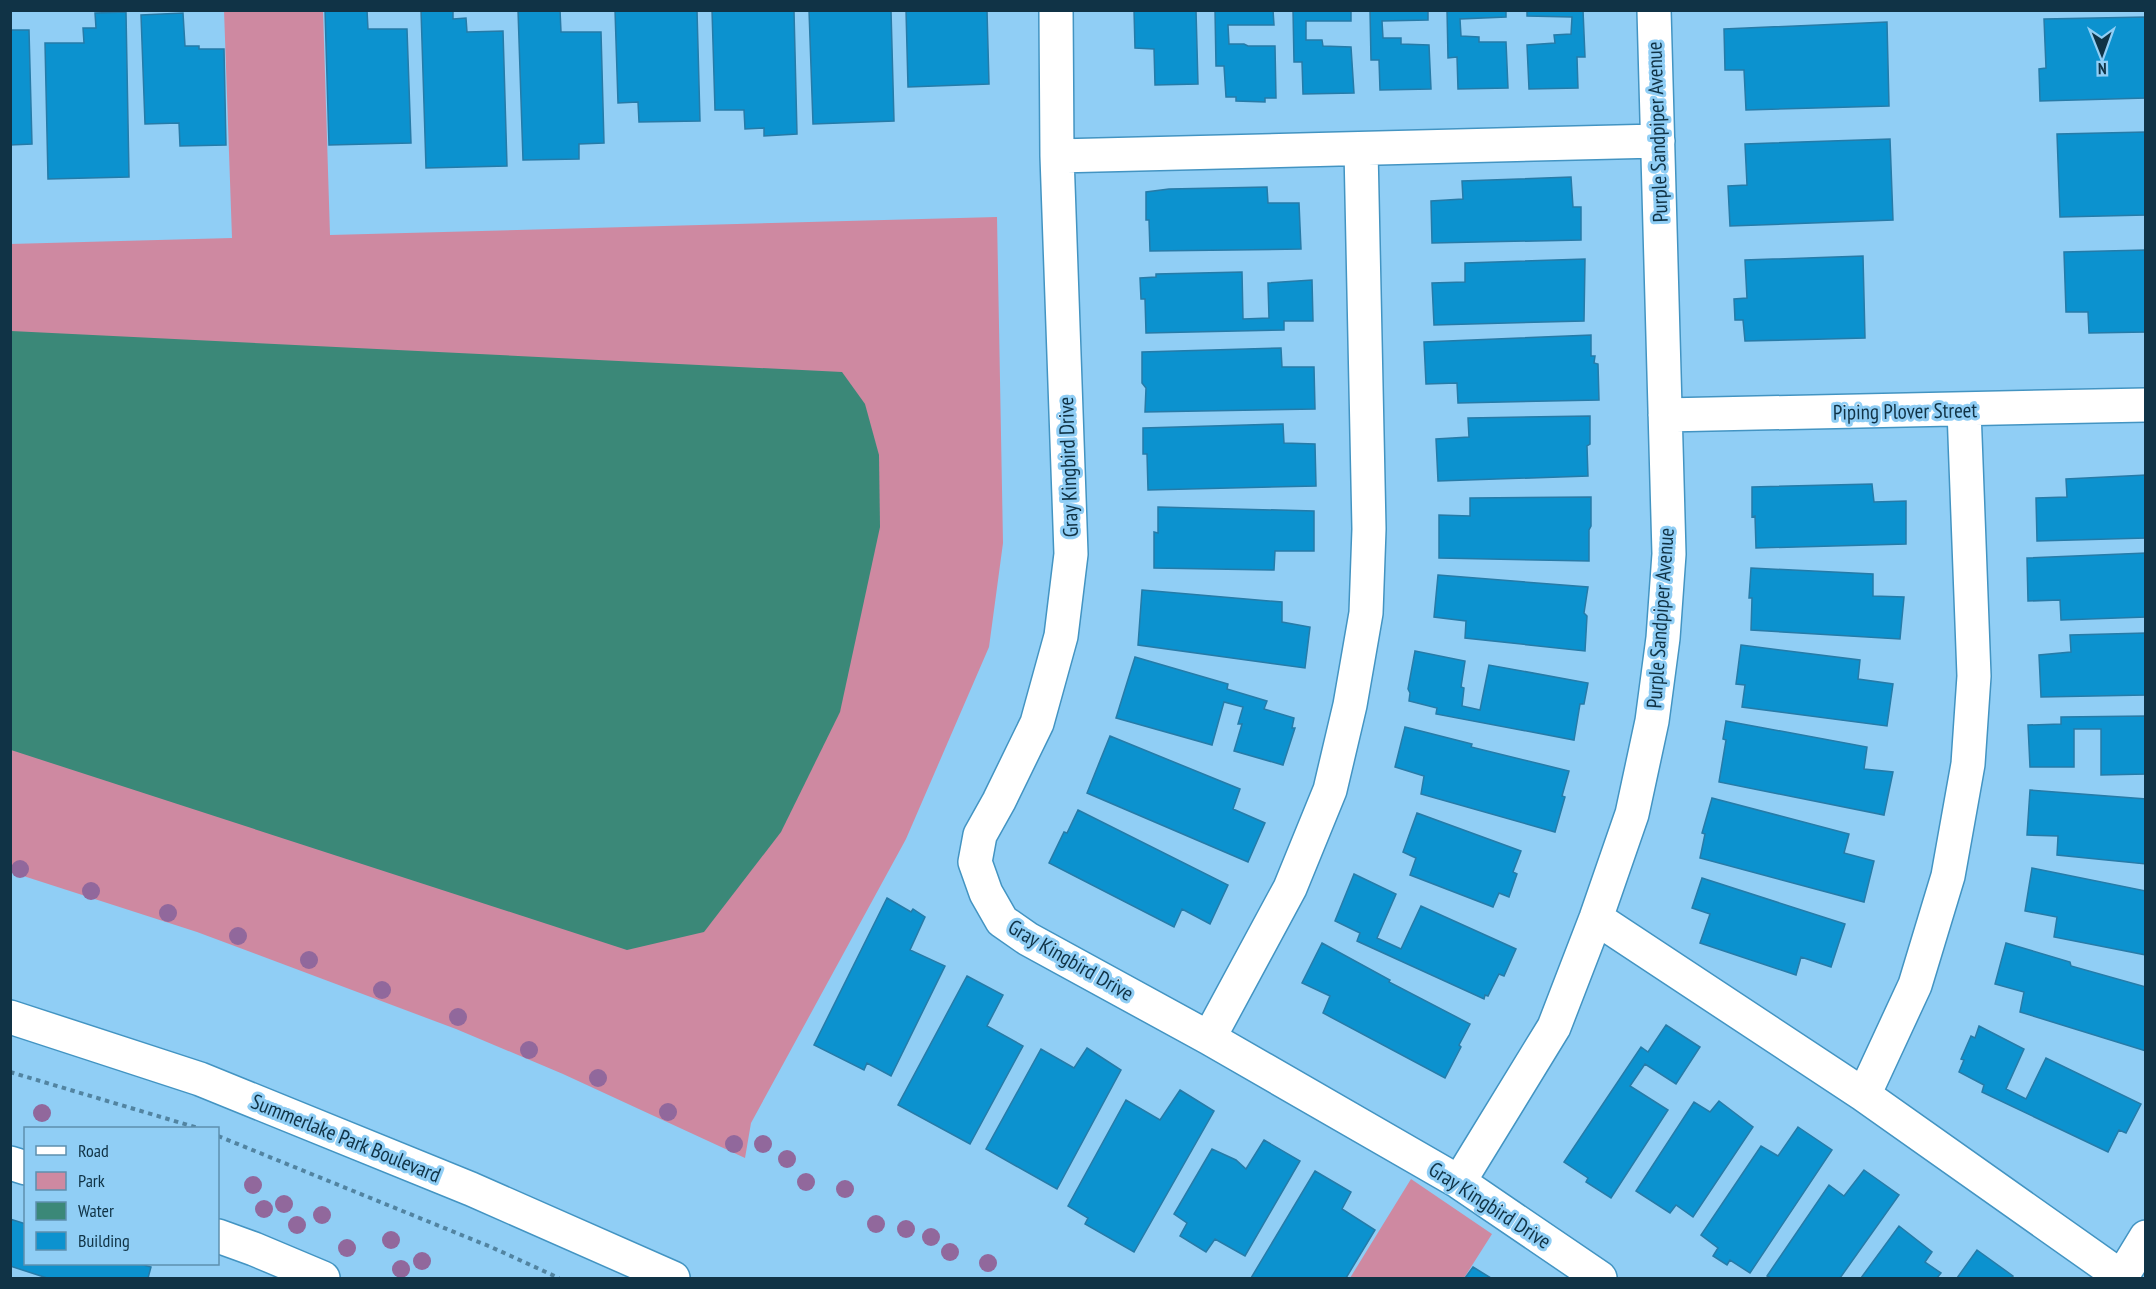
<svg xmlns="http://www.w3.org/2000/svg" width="2156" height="1289" viewBox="0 0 2156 1289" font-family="'PT Sans Narrow',sans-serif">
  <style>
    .green { fill: #ce89a1 }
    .water { fill: #3b8878 }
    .building { fill: #0c92cf; stroke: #267ba8; stroke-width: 1.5 }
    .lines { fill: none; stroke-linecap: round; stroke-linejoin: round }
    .minor-casing { stroke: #4394c2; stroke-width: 36 }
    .major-casing { stroke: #4394c2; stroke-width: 36 }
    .path { stroke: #5284a1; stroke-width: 4; stroke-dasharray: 4.5 4.5; stroke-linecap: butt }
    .minor { stroke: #fff; stroke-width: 33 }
    .major { stroke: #fff; stroke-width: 33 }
    .tree { fill: #91689c }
    .labels { text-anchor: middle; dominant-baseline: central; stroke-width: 6; stroke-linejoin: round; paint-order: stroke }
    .street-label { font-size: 21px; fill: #103346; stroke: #90cef5 }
  </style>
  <rect width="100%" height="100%" fill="#90cef5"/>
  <path class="green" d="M 224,10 L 323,11 L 330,235 L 997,217 L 1003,543 L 989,647 L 906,839 L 751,1123 L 745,1158 L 563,1074 L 456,1029 L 197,932 L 11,872 L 10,244 L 232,238 Z
    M 1411,1179 L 1492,1234 L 1464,1278 L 1350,1278 Z"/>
  <path class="water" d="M 11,331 L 842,372 L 865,404 L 879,455 L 880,527 L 840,712 L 781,832 L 704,932 L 627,950 L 11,750 Z"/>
  <path class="building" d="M 325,10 L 367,10 L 368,29 L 407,29 L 411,143 L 329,145 Z
    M 421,10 L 453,10 L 453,19 L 466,18 L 467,32 L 503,31 L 507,166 L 426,168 Z
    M 518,10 L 560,10 L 561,32 L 601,32 L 604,143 L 579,144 L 579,159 L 523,160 Z
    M 615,10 L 697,10 L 700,121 L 639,122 L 638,102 L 618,103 Z
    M 712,10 L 794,11 L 797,134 L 764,136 L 764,128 L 745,129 L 744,110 L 715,110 Z
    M 809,10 L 891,10 L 894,121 L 813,124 Z
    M 906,10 L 987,10 L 989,84 L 908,87 Z
    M 1134,10 L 1196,10 L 1198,84 L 1155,85 L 1154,49 L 1135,48 Z
    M 1215,10 L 1273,10 L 1274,25 L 1228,25 L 1229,44 L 1244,44 L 1248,46 L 1275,46 L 1276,98 L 1265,98 L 1265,102 L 1236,101 L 1236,97 L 1226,97 L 1224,66 L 1216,66 Z
    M 1293,10 L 1351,10 L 1351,21 L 1306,21 L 1306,40 L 1322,40 L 1323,46 L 1351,47 L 1354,93 L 1303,94 L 1302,62 L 1294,62 Z
    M 1370,10 L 1428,10 L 1428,20 L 1382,21 L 1383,38 L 1401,38 L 1401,44 L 1429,45 L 1431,89 L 1380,90 L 1379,60 L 1371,60 Z
    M 1447,10 L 1506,10 L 1506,17 L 1460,19 L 1461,36 L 1479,37 L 1479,42 L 1506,42 L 1508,88 L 1458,89 L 1457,57 L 1448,58 Z
    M 1527,10 L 1583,10 L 1585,57 L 1577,57 L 1578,88 L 1529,89 L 1527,45 L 1555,43 L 1554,35 L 1571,34 L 1572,17 L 1527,16 Z
    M 126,12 L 129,177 L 48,179 L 45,43 L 84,43 L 83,28 L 96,28 L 95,13 Z
    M 183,13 L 185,46 L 199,46 L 199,49 L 224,49 L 226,145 L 180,146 L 179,123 L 145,124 L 141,15 Z
    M 2146,17 L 2146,98 L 2040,101 L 2039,69 L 2046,68 L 2044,19 Z
    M 1887,22 L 1889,106 L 1746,110 L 1744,70 L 1725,70 L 1724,29 Z
    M 10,30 L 29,30 L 32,144 L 10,145 Z
    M 2146,132 L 2146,215 L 2060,217 L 2057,134 Z
    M 1890,139 L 1893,220 L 1730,226 L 1728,186 L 1747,185 L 1745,144 Z
    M 1571,177 L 1573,207 L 1581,207 L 1581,240 L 1432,243 L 1431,201 L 1463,199 L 1462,181 Z
    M 1267,187 L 1268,203 L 1299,203 L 1301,249 L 1150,251 L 1149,220 L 1146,220 L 1146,192 L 1169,189 Z
    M 2146,250 L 2146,332 L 2089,333 L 2088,312 L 2066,312 L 2064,252 Z
    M 1863,256 L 1865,338 L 1745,341 L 1743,320 L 1735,320 L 1734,299 L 1747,298 L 1745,260 Z
    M 1585,259 L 1584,321 L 1434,325 L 1432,283 L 1465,282 L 1465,263 Z
    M 1242,272 L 1243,319 L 1269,318 L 1268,283 L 1312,280 L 1313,321 L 1284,321 L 1284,330 L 1146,333 L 1145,299 L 1141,299 L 1140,278 L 1156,277 L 1156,274 Z
    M 1591,335 L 1591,356 L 1595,356 L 1594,363 L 1598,364 L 1599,400 L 1458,403 L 1457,383 L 1426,384 L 1424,342 Z
    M 1281,348 L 1282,367 L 1314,367 L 1315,409 L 1145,412 L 1146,388 L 1142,383 L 1142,352 Z
    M 1590,416 L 1590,444 L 1587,446 L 1588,476 L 1438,481 L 1436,439 L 1469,437 L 1468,418 Z
    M 1283,424 L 1284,443 L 1315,444 L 1316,486 L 1148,490 L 1147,454 L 1143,454 L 1143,428 Z
    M 2146,475 L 2146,538 L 2037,541 L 2036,498 L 2067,497 L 2066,479 Z
    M 1872,484 L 1874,502 L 1906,501 L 1906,544 L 1756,548 L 1755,516 L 1752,517 L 1752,487 Z
    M 1591,497 L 1591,526 L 1589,530 L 1589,561 L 1439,558 L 1439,515 L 1470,516 L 1470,498 Z
    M 1158,507 L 1314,511 L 1314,551 L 1275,551 L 1274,570 L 1154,568 L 1154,532 L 1158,533 Z
    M 2146,553 L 2146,617 L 2061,620 L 2060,600 L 2028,601 L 2027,558 Z
    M 1751,568 L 1873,574 L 1873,596 L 1904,597 L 1900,639 L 1751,630 L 1752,598 L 1749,598 Z
    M 1438,575 L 1588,587 L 1584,613 L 1587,616 L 1585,651 L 1465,638 L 1466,621 L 1434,617 Z
    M 1142,590 L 1282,602 L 1282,622 L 1310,627 L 1305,668 L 1138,645 Z
    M 2146,633 L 2146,695 L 2041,697 L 2039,655 L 2071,652 L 2070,635 Z
    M 1741,645 L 1860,660 L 1858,679 L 1893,684 L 1887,726 L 1742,707 L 1745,685 L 1736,684 Z
    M 1415,651 L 1465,661 L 1461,687 L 1464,688 L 1462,706 L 1480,710 L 1489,665 L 1588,683 L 1584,704 L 1580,704 L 1574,740 L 1436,714 L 1437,708 L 1409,701 L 1410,693 L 1408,689 Z
    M 1135,657 L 1228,684 L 1227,689 L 1267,701 L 1264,709 L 1294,718 L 1292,728 L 1295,728 L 1283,765 L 1234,751 L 1242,724 L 1238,724 L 1243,707 L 1224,702 L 1212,745 L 1116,718 Z
    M 2146,716 L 2146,774 L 2101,775 L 2101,729 L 2074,729 L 2074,767 L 2030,767 L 2028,725 L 2061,724 L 2061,717 Z
    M 1726,721 L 1867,747 L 1864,769 L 1893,772 L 1884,815 L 1719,782 L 1726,740 L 1723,739 Z
    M 1405,727 L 1472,744 L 1471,747 L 1569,771 L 1562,796 L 1565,797 L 1555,832 L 1421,794 L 1424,776 L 1395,767 Z
    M 1110,736 L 1240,789 L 1233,809 L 1265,823 L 1248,862 L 1087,793 Z
    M 2030,790 L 2146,799 L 2146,864 L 2057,855 L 2058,836 L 2027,835 Z
    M 1712,798 L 1849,834 L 1844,853 L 1874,861 L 1864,902 L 1700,858 L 1705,834 L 1702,833 Z
    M 1078,810 L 1228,885 L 1210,924 L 1182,909 L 1174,927 L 1049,863 L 1064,832 L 1067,833 Z
    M 1417,813 L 1521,851 L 1513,872 L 1517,874 L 1509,897 L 1499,893 L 1493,907 L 1410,875 L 1416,858 L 1403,852 Z
    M 2032,868 L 2146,891 L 2146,955 L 2054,937 L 2057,917 L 2025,911 Z
    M 1354,874 L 1396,894 L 1377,938 L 1401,949 L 1421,906 L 1516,949 L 1504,976 L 1499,974 L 1488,996 L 1485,995 L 1484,999 L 1357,941 L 1360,933 L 1335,921 Z
    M 1702,878 L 1845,924 L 1831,967 L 1801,957 L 1796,975 L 1700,943 L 1710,914 L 1692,908 Z
    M 887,898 L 911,912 L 913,909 L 925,917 L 910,950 L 945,966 L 891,1076 L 867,1063 L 864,1070 L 814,1045 Z
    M 1322,943 L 1390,980 L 1389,982 L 1470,1024 L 1459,1045 L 1461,1047 L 1445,1078 L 1323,1013 L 1330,996 L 1302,983 Z
    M 2006,943 L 2070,962 L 2071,966 L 2146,987 L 2146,1051 L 2020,1012 L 2024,992 L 1995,984 Z
    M 967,976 L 1003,995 L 987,1026 L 1023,1046 L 970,1144 L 898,1105 Z
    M 1666,1025 L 1700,1047 L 1676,1084 L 1645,1064 L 1630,1086 L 1668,1110 L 1611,1198 L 1586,1182 L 1588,1178 L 1564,1162 L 1641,1047 L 1648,1052 Z
    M 1979,1026 L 2024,1049 L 2006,1089 L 2026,1099 L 2046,1058 L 2141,1104 L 2126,1133 L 2119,1130 L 2108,1152 L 1982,1092 L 1984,1085 L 1959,1072 L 1964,1060 L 1961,1059 L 1971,1036 L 1975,1038 Z
    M 1087,1048 L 1121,1070 L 1057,1189 L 986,1149 L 1041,1049 L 1074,1068 Z
    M 1180,1090 L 1214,1111 L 1134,1252 L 1085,1224 L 1088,1218 L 1068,1206 L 1126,1100 L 1160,1120 Z
    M 1719,1101 L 1753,1127 L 1693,1217 L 1676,1205 L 1670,1213 L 1636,1191 L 1694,1102 L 1710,1112 Z
    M 1798,1127 L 1832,1150 L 1750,1273 L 1730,1260 L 1727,1265 L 1713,1256 L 1718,1248 L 1701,1235 L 1761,1146 L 1778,1156 Z
    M 1264,1140 L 1300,1161 L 1245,1256 L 1215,1239 L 1206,1252 L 1180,1236 L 1187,1223 L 1174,1214 L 1212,1149 L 1236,1160 L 1246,1169 Z
    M 1864,1170 L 1899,1195 L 1840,1278 L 1771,1278 L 1767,1276 L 1829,1185 L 1844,1196 Z
    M 1315,1171 L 1351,1192 L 1342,1209 L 1375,1230 L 1346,1278 L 1251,1278 Z
    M 10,1219 L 26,1224 L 26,1264 L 140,1264 L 151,1267 L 148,1278 L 47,1278 L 10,1266 Z
    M 1899,1226 L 1932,1252 L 1925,1262 L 1941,1273 L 1937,1278 L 1861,1278 Z
    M 1977,1250 L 2013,1276 L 2011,1278 L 1957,1278 Z
    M 1473,1267 L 1491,1278 L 1465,1278 Z"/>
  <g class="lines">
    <defs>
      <path id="minor" d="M 1056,10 L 1057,156 L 1071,554 L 1061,636 L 1037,723 L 999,801 L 980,835 L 975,862 L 986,893 L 1002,921 L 1028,939 L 1209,1038 L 1459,1182 L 1600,1278
        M 1057,156 L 1658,141
        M 1665,415 L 2146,405
        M 1596,918 L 1864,1095 L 2123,1278
        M 1209,1038 L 1290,888 L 1330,790 L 1350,705 L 1366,613 L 1369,529 L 1361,149
        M 1864,1095 L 1915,985 L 1948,876 L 1968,764 L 1974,676 L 1964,410
        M 10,1163 L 26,1168
        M 1459,1182 L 1554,1027 L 1596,918 L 1632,814 L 1652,721 L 1663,638 L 1669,554 L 1654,10
        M 218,1236 L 254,1249 L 323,1278
        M 2121,1278 L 2146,1237"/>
      <path id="major" d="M 10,1017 L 200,1079 L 471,1189 L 673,1278"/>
    </defs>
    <use href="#minor" class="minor-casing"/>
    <use href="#major" class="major-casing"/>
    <path class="path" d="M 10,1072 L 198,1128
      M 218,1136 L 491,1247 L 559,1278"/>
    <use href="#minor" class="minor"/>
    <use href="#major" class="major"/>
  </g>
  <g class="tree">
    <circle cx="20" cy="869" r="9"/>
    <circle cx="91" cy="891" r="9"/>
    <circle cx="168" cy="913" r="9"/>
    <circle cx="238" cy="936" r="9"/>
    <circle cx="309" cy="960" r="9"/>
    <circle cx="382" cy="990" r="9"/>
    <circle cx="458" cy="1017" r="9"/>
    <circle cx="529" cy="1050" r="9"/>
    <circle cx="598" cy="1078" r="9"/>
    <circle cx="668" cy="1112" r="9"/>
    <circle cx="42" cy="1113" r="9"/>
    <circle cx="734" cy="1144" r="9"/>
    <circle cx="763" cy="1144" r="9"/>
    <circle cx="787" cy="1159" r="9"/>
    <circle cx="806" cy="1182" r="9"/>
    <circle cx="253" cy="1185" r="9"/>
    <circle cx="845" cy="1189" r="9"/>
    <circle cx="284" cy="1204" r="9"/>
    <circle cx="264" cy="1209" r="9"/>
    <circle cx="322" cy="1215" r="9"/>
    <circle cx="876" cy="1224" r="9"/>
    <circle cx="297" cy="1225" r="9"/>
    <circle cx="906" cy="1229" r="9"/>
    <circle cx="931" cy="1237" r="9"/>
    <circle cx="391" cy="1240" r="9"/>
    <circle cx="347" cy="1248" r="9"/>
    <circle cx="950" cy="1252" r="9"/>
    <circle cx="422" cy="1261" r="9"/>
    <circle cx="988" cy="1263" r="9"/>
    <circle cx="401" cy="1269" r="9"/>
  </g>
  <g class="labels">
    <g class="street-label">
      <text transform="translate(1657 132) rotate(-92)">Purple Sandpiper Avenue</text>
      <text transform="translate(1905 411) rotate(-1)">Piping Plover Street</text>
      <text transform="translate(1068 467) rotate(-92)">Gray Kingbird Drive</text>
      <text transform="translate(1660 618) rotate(-86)">Purple Sandpiper Avenue</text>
      <text transform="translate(1071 960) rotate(30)">Gray Kingbird Drive</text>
      <text transform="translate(346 1138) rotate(22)">Summerlake Park Boulevard</text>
      <text transform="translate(1490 1205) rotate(33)">Gray Kingbird Drive</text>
    </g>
  </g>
  <rect width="2156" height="1289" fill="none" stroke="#103346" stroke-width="24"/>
  <rect x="24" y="1127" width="195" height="138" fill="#90cef5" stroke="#5d90af" stroke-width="1.5"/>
  <rect x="36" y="1146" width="30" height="9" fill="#ffffff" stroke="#5d90af" stroke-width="1.5"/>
  <text x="78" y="1157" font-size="18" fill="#103346">Road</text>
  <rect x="36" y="1172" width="30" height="18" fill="#ce89a1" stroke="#5d90af" stroke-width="1.5"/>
  <text x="78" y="1187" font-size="18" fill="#103346">Park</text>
  <rect x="36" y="1202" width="30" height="18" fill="#3b8878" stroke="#5d90af" stroke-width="1.5"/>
  <text x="78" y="1217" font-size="18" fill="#103346">Water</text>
  <rect x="36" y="1232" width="30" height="18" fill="#0c92cf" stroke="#5d90af" stroke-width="1.5"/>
  <text x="78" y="1247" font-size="18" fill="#103346">Building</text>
  <g transform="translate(2102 54) rotate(179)" stroke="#90cef5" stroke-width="4.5" paint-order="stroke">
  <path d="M0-4.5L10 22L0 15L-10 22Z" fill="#103346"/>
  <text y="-9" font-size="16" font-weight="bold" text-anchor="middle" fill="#103346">N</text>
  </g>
</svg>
